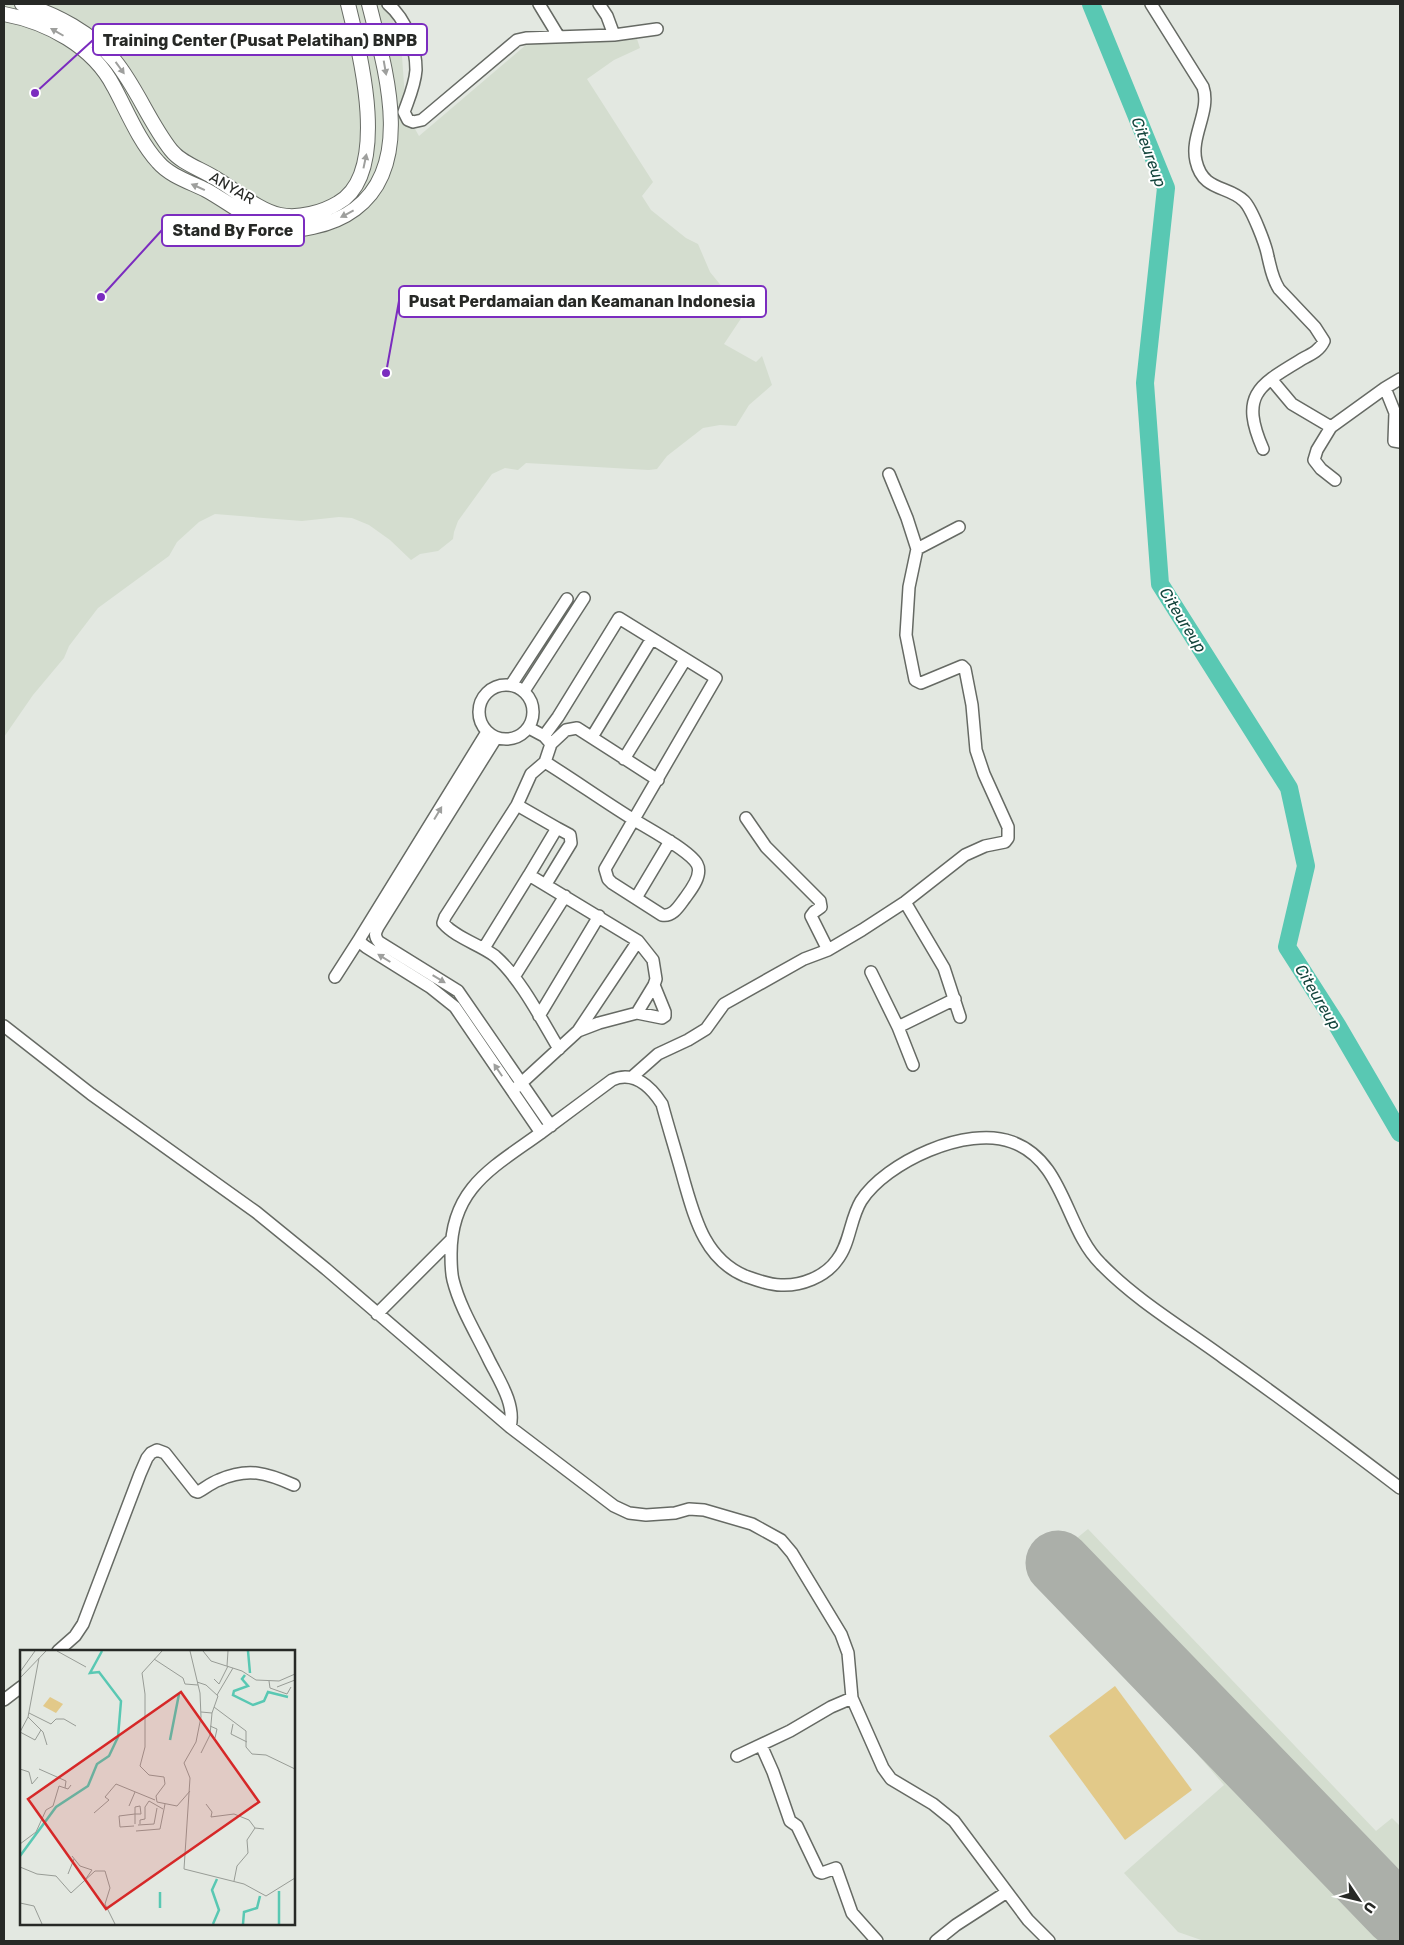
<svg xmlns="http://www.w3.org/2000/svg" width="1404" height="1945" viewBox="0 0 1404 1945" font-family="Rubik,sans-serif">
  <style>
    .built { fill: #d4ddcf }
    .green { fill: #e2c989 }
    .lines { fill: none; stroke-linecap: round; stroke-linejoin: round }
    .river { stroke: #59c8b3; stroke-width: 18 }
    .runway { stroke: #abafa9; stroke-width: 65 }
    .minor-casing { stroke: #666a64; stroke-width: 14 }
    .tertiary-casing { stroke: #666a64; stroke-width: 16 }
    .minor { stroke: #fff; stroke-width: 11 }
    .tertiary { stroke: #fff; stroke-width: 14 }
    .oneway { fill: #9e9f9d }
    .labels { text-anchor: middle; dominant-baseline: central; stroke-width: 4; stroke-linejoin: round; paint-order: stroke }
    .street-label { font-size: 15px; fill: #272926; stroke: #fff }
    .water-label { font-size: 16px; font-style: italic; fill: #13443c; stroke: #fff }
    .inset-river { fill: none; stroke: #59c8b3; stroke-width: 2.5 }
    .inset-road { fill: none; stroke: #989c96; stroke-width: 1 }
    .view { fill: #d62828; fill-opacity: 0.15; stroke: #d62828; stroke-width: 2.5 }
    .inset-edge { fill: none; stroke: #272926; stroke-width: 2.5 }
    .leader { fill: none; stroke: #7b2cbf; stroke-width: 2 }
    .callout-dot { fill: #7b2cbf; stroke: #fff; stroke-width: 2 }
    .callout { fill: #fff; stroke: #7b2cbf; stroke-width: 2 }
    .callout-label { font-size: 16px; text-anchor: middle; font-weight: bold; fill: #272926 }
  </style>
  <rect width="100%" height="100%" fill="#e3e8e1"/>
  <path class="built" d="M 4,4 L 389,4 L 402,56 L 406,113 L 419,136 L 527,44 L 637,39 L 640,48 L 614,60 L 587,79 L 653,182 L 642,196 L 651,210 L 686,238 L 698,244 L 710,272 L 744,314 L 724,344 L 756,362 L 762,356 L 772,385 L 749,405 L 736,426 L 720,425 L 703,428 L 667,456 L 657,469 L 649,470 L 526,463 L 518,470 L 505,468 L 492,474 L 458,521 L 454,532 L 453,539 L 438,551 L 420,554 L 411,560 L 390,540 L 369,525 L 352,518 L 339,517 L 302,521 L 215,514 L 199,522 L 177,542 L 169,556 L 98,608 L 69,646 L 64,658 L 33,695 L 4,737 Z
    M 1088,1529 L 1376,1831 L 1392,1818 L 1400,1826 L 1400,1932 L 1375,1941 L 1204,1941 L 1178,1932 L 1124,1873 L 1224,1785 L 1038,1570 Z"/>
  <path class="green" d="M 1115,1686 L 1192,1790 L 1125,1840 L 1049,1736 Z"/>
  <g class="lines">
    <path class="river" d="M 1091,4 L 1166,188 L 1145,383 L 1160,584 L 1289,788 L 1306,866 L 1287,947 L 1337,1025 L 1400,1133"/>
    <path class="runway" d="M 1058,1563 L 1397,1914"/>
    <defs>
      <path id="minor" d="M 388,4 C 406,19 416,47 416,70 C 415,85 409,98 404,112 L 408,120 L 413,122 L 422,120 L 517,40 L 526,38 L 614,35 L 657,29
        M 539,4 L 559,37
        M 599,4 L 607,16 L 614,35
        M 1151,4 L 1203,87 C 1211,111 1190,136 1196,161 C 1203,192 1228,185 1244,201 C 1252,209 1266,245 1268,257 C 1271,269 1272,278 1279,289 L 1315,327 L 1324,341 C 1320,350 1312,354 1304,358 C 1259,385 1239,394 1263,449
        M 1271,379 L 1292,404 L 1331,427 L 1385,388 L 1400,379
        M 1385,388 L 1395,413 L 1394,441 L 1400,442
        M 1331,427 L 1317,450 L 1314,460 L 1321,469 L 1335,480
        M 917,549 L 959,527
        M479 712a27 27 0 1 1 54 0a27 27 0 1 1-54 0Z
        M 511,685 L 567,599
        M 524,691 L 584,598
        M 529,728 L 544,736 L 551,744 L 545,762 L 531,774 L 517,805 L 445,917 L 443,923 C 456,938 479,944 495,956 C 521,979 541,1019 559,1049
        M 487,732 L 360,938 L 361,943 L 366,947 L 430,987 L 455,1007 L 541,1133
        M 544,736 L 558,717 L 619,618 L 716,678 L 605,869 L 608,879 L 612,883 L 662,915 C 673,917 679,906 685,898 C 691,890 703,875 697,864 C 689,850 647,828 631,818 C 602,800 574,780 545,762
        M 592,737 L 651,640
        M 496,738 L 378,927 C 375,933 374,936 379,942 L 458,991 L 551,1126
        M 551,744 L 566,730 L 577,728 L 658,780
        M 624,759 L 685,660
        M 746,818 L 766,847 L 820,901 L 821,907 L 814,912 L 811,916 L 828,950
        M 546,884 L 571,843 L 570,835 L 557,828
        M 636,898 L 670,841
        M 905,902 L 944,968 L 960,1017
        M 484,948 L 529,875
        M 871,972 L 898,1027 L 913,1065
        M 335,977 L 360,938
        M 514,977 L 565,896
        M 637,1013 L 654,985
        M 539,1016 L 599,916
        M 4,1026 L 91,1094 L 256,1212 L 326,1269 L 510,1427 L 614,1506 L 629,1513 L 646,1515 L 675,1513 L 689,1509 L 704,1510 L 752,1524 L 781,1540 L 792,1553 L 841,1634 L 848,1653 L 852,1698 L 883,1768 L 891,1779 L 933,1804 L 954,1821 L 1028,1920 L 1049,1941
        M 898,1027 L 955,999
        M 578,1031 L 638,941
        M 632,1077 L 658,1054 L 688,1040 L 706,1029 L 724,1004 L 804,959 L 828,950 L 862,930 L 905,902 L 965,855 L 985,846 L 1005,842 L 1008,838 L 1008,827 L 984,774 L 976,750 L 972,705 L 965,669 L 962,666 L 921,683 L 915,680 L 906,635 L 909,587 L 917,549 L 907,518 L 889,474
        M 517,1087 L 578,1031 L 599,1023 L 637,1013 L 662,1018 L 665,1016 L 665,1012 L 654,985 L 656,979 L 653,960 L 638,941 L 529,875 L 557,828 L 517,805
        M 377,1314 L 451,1240
        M 510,1427 C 516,1405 499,1380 489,1360 C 477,1335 460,1308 453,1280 C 451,1272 451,1263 451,1254 C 451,1187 494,1167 542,1132 C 565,1115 589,1097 612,1080 C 634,1070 651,1087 662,1104 C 669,1130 677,1155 684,1181 C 695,1219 705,1259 745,1276 C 756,1280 769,1285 781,1285 C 801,1286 825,1277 837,1260 C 850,1244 850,1219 861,1201 C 886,1162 967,1125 1012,1142 C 1065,1161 1065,1229 1101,1264 C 1137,1301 1183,1328 1224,1358 C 1284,1400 1342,1444 1400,1488
        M 58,1651 L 75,1636 L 83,1624 L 140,1474 L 147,1458 L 151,1453 L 157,1450 L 165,1453 L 195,1491 L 198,1492 C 205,1488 211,1483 219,1480 C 248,1467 267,1473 294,1485
        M 4,1700 L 21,1687
        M 761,1745 L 773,1772 L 790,1821 L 797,1826 L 819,1872 L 822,1873 L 836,1868 L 852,1913 L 877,1941
        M 737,1756 L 790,1731 L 831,1707 L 852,1698
        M 936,1941 L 956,1925 L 1007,1892"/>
      <path id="tertiary" d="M 22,4 C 56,14 92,33 115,61 C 137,88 149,122 171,150 C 181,163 201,169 215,178 C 234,189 259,211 280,215 C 299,219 323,212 338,203 C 391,173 360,52 348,4
        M 4,14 C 47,22 93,46 114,87 C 127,111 139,141 158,162 C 170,176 190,182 206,190 C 227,201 261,229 283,230 C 293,231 304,229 313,227 C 327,224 343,218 355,209 C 416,164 384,65 369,4"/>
    </defs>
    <use href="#minor" class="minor-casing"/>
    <use href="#tertiary" class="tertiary-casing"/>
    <use href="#minor" class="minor"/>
    <use href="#tertiary" class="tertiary"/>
  </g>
  <defs><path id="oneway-solid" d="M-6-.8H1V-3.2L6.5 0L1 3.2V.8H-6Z" transform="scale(1.25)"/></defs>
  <g class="oneway">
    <use href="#oneway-solid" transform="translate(57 32) rotate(-150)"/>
    <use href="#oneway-solid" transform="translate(120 68) rotate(54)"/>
    <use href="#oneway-solid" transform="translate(385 68) rotate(80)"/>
    <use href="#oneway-solid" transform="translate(365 161) rotate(-78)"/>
    <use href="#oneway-solid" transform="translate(198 187) rotate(-156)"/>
    <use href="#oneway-solid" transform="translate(347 214) rotate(152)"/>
    <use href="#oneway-solid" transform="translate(438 813) rotate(-59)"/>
    <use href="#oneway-solid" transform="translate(384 958) rotate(-148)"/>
    <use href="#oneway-solid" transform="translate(439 979) rotate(31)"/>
    <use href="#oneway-solid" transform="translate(498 1070) rotate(-124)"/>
  </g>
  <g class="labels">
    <g class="street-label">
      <text transform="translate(232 188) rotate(30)">ANYAR</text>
    </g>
    <g class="water-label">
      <text transform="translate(1149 152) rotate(70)">Citeureup</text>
      <text transform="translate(1183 620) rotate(58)">Citeureup</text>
      <text transform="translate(1318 997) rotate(59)">Citeureup</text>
    </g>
  </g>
  <g transform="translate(20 1650)">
    <rect width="275" height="275" fill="#e3e8e1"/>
    <path d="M 30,47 L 43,54 L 36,63 L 23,56 Z" fill="#e2c989"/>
    <path class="inset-river" d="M 228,1 L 230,23M 225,25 L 222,29 L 228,36 L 214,41 L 213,45 L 233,55 L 244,51 L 248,42 L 268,47M 150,90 L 159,44M 0,206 L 36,157 L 68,136 L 77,114 L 89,106 L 98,87 L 101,51 L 79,22 L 70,23 L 82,1M 140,242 L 140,258M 193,274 L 199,260 L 192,240 L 197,229M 223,274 L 224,262 L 237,258 L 240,246M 259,274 L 259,241"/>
    <path class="inset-road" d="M 37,1 L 66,17M 142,1 L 122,23 L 125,44 L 125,97 L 120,116 L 129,125 L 144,127 L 145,134 L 136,146 L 137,152 L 157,156 L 170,141M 170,1 L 180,43 L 181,67 L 176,92 L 164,113 L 170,128 L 164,219 L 224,234 L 246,246 L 275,228M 183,1 L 191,11 L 222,21 L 236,30 L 259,31 L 275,24M 134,9 L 163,28 L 165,34 L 178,35M 207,16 L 208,1M 0,22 L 15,1M 0,28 L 26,1M 194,29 L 199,34 L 208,16M 249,31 L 250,38 L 267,44 L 271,37M 177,32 L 186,35 L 198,46 L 192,63 L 181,62M 257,37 L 275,30M 197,45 L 213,18M 194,57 L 226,81 L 226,97 L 232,104 L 246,105 L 275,119M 9,63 L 31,74 L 36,69 L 44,69 L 56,76M 8,67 L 23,82 L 27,95M 213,74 L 211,84 L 227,92M 190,76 L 197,79 L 195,88M 0,82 L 8,67 L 19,8M 0,82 L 15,90 L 21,80M 181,103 L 190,85 L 192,63M 0,119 L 9,122 L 12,134 L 18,127M 19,119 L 46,131 L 45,138M 186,154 L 192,162 L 191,167 L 214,164 L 229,170 L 235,178 L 244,179M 109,156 L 115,142M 74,163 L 89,150 L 85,147 L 96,134 L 135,150M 120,174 L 120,170 L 125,169 L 125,157 L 129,151 L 143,159M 118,175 L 134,174 L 137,158M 114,176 L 100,177 L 99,166 L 115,164 L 121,164 L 120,156 L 115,157 L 115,174M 116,181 L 140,179 L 145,154M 0,194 L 16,182 L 26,160 L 33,156 L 39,136 L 48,139 L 51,135M 52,206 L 60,216 L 72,220 L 65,230M 0,217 L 17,224 L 36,226 L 51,243 L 75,221 L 85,221 L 90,238 L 85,254 L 95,274M 48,224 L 54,209M 214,231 L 217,216 L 228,203 L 227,190 L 235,178M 0,253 L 14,256 L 22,274"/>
    <path class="view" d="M 161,42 L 239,152 L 86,259 L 8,149 Z"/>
    <rect width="275" height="275" class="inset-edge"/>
  </g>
  <path class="leader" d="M35 93L93 40M101 297L162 230M386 373L399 301"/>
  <g class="callout-dot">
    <circle cx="35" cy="93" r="5"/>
    <circle cx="101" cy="297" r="5"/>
    <circle cx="386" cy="373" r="5"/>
  </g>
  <g class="callout">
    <rect x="93" y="24" width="334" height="31" rx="5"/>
    <rect x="162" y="215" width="142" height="31" rx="5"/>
    <rect x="399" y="286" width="367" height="31" rx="5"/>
  </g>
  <g class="callout-label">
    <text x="260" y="46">Training Center (Pusat Pelatihan) BNPB</text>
    <text x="233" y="236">Stand By Force</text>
    <text x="582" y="307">Pusat Perdamaian dan Keamanan Indonesia</text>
  </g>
  <rect width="1404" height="1945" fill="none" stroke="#272926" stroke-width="10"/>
  <g transform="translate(1359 1900) rotate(125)" stroke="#ffffff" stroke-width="4" paint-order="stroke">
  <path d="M0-4L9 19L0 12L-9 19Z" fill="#272926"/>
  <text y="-8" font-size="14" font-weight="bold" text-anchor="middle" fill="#272926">U</text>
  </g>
</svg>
